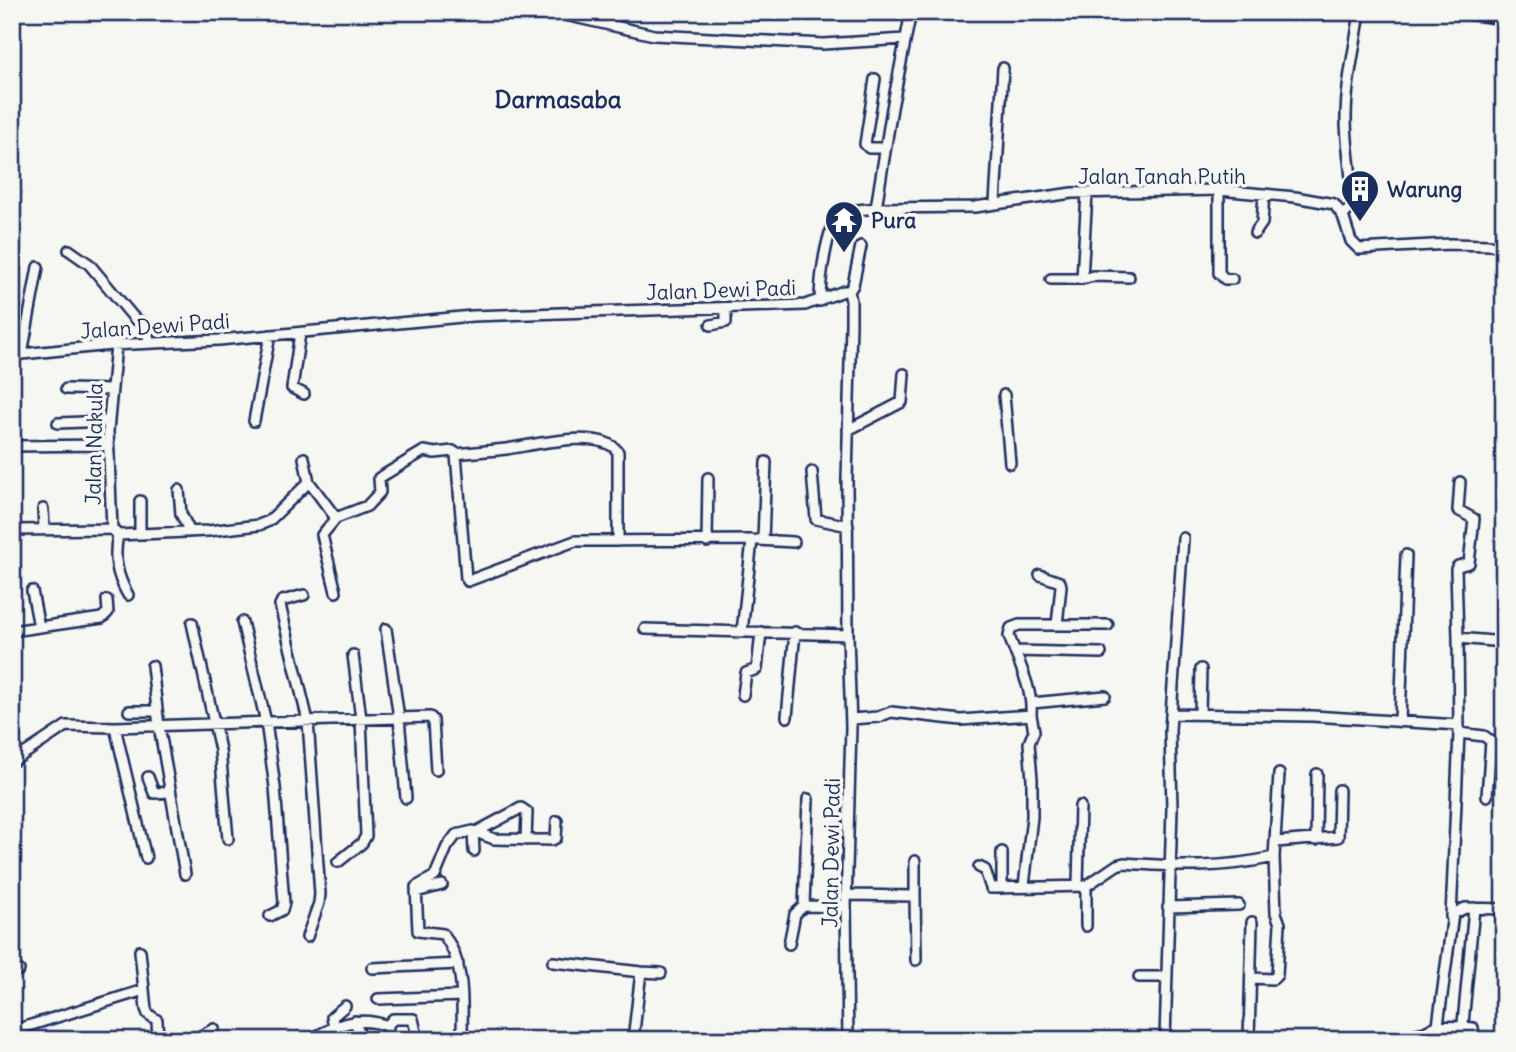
<svg xmlns="http://www.w3.org/2000/svg" width="1516" height="1052" viewBox="0 0 1516 1052" font-family="Delius,sans-serif">
  <style>
    .lines { fill: none; stroke-linecap: round; stroke-linejoin: round }
    .minor-casing { stroke: #1b2f5e; stroke-width: 14 }
    .minor { stroke: #f6f6f2; stroke-width: 9 }
    .labels { text-anchor: middle; dominant-baseline: central; stroke-width: 7; stroke-linejoin: round; paint-order: stroke }
    .street-label { font-size: 21px; fill: #1b2f5e; stroke: #f6f6f2 }
    .poi-label { font-size: 21px; font-weight: bold; fill: #1b2f5e; stroke: #f6f6f2; text-anchor: start }
    .quarter-label { font-size: 24px; font-weight: bold; fill: #1b2f5e; stroke: #f6f6f2 }
  </style>
  <rect width="100%" height="100%" fill="#f6f6f2"/>
  <filter id="ink" filterUnits="userSpaceOnUse"><feTurbulence type="fractalNoise" baseFrequency=".0143" numOctaves="2"/><feDisplacementMap in="SourceGraphic" scale="14" xChannelSelector="R" yChannelSelector="G"/><feConvolveMatrix kernelMatrix="1 2 1 2 8 2 1 2 1" color-interpolation-filters="sRGB"/></filter>
  <g filter="url(#ink)">
    <g class="lines">
      <defs>
        <path id="minor" d="M 552,12 L 654,35 L 823,44 L 905,39
          M 1453,12 L 1504,19
          M 875,79 L 865,144 L 869,148 L 885,148
          M 1219,190 L 1219,273 L 1225,279 L 1232,279
          M 995,203 L 1003,68
          M 876,208 L 892,108 L 911,12
          M 1343,216 L 1352,206 C 1353,177 1346,148 1346,119 C 1346,83 1355,48 1360,12
          M 1255,233 L 1262,223 L 1264,194
          M 69,250 L 89,264 L 134,318 L 147,326 L 149,343
          M 1051,279 L 1082,279 L 1087,193
          M 1082,279 L 1093,276 L 1129,277
          M 849,291 L 853,285 L 861,246
          M 820,301 C 820,277 826,233 839,212 L 876,208 L 975,207 L 1072,193 L 1219,190 L 1295,197 L 1334,204 L 1343,216 L 1351,241 L 1359,249 L 1450,244 L 1490,245 L 1504,248
          M 711,325 L 726,322 L 726,308
          M 300,333 L 292,388 L 304,394
          M 22,354 L 38,267
          M 12,355 L 111,345 L 219,340 L 472,316 L 805,305 L 844,291 L 849,291 L 851,301 L 851,323 L 847,479 L 848,635 L 851,727 L 846,907 L 848,1040
          M 66,389 L 112,390
          M 1004,395 L 1010,463
          M 254,421 L 270,335
          M 58,423 L 108,421
          M 848,430 L 902,402 L 904,374
          M 12,446 L 108,445
          M 456,454 L 466,578 L 468,581 L 575,541 L 752,540 L 742,632
          M 304,458 L 309,482
          M 812,472 L 816,519 L 848,526
          M 179,490 L 181,514 L 190,532
          M 140,501 L 140,534
          M 43,509 L 44,529
          M 112,529 L 118,535 L 208,531 L 259,525 L 269,521 L 309,482 L 336,518 L 367,506 L 380,492 L 379,478 L 424,451 L 435,453 L 453,451 L 456,454 C 473,452 489,451 506,449 C 530,446 602,427 618,452 L 618,541
          M 112,529 L 108,431 L 116,345
          M 12,530 L 112,529
          M 118,535 C 113,558 117,576 128,595
          M 757,540 L 794,542
          M 763,540 L 766,462
          M 707,542 L 708,478
          M 1040,575 L 1060,582 L 1061,586 L 1057,625
          M 32,591 L 39,627
          M 336,592 L 322,535 L 336,518
          M 304,595 L 282,601 L 280,605 L 308,721 L 320,894 L 319,903 L 307,937
          M 242,622 L 266,722 L 275,787 L 284,903 L 282,910 L 270,916
          M 192,623 L 220,750 L 228,839
          M 386,629 L 399,718 L 406,798
          M 645,629 L 848,635
          M 12,631 L 102,618 L 108,612 L 107,600
          M 1458,638 L 1456,569 L 1458,566 L 1469,563 L 1474,519 L 1458,510 L 1460,482
          M 1015,651 L 1101,653
          M 152,666 L 159,726 L 185,874
          M 743,695 L 746,673 L 757,669 L 761,632
          M 1032,703 L 1105,696
          M 129,711 L 157,711
          M 1173,714 L 1312,716 L 1459,725
          M 1200,714 L 1201,669
          M 787,717 L 795,632
          M 851,719 L 878,717 L 891,712 L 961,720 L 1031,715 C 1033,688 1018,662 1009,636 L 1011,628 L 1019,625 L 1108,625
          M 1400,721 L 1406,555
          M 115,727 L 146,858
          M 1459,733 L 1484,736 L 1491,741 L 1487,796
          M 1491,748 L 1504,749
          M 12,762 L 66,726 L 115,727 L 430,717 L 433,720 L 436,770
          M 148,777 L 154,793 L 170,792
          M 808,799 L 804,906 L 846,907
          M 473,831 L 474,851
          M 478,831 L 521,808 L 527,812 L 526,840
          M 1316,840 L 1317,774
          M 1276,842 L 1338,837 L 1339,790
          M 338,862 L 362,843 L 366,836 L 361,719 L 353,655
          M 979,867 L 985,870 L 991,888 L 1086,886 L 1086,926
          M 1078,885 L 1080,806
          M 1024,886 L 1032,817 L 1032,779 L 1029,743 L 1034,731 L 1031,715
          M 1086,886 L 1117,865 L 1124,863 C 1178,867 1221,869 1274,857 L 1279,774
          M 1002,888 L 1002,852
          M 416,892 L 442,885
          M 847,895 L 915,896 L 915,861
          M 915,896 L 916,960
          M 1168,907 L 1239,905
          M 1451,917 L 1459,733 L 1458,638 L 1504,642
          M 789,944 L 795,914 L 804,906
          M 140,951 L 146,1009 L 148,1014 L 157,1020 L 158,1040
          M 553,962 L 641,972 L 633,1040
          M 372,968 L 458,964
          M 12,972 L 19,970
          M 641,972 L 661,973
          M 1139,977 L 1165,977
          M 1251,978 L 1273,979 L 1277,975 L 1280,924 L 1276,913 L 1274,857
          M 378,999 L 462,996
          M 355,1021 L 361,1040
          M 387,1026 L 393,1019 L 413,1019 L 418,1040
          M 1436,1026 L 1462,1027 L 1463,1023 L 1474,908
          M 12,1031 L 144,990
          M 193,1040 L 214,1029
          M 310,1040 C 335,1025 358,1015 387,1026 L 390,1040
          M 336,1040 L 332,1017 L 345,1006
          M 462,1040 C 462,1005 466,963 443,934 L 418,931 L 416,887 L 435,876 L 447,847 L 456,835 L 473,831 L 494,839 L 552,840 L 556,838 L 557,821
          M 1165,1040 L 1172,808 L 1170,730 L 1183,538
          M 1249,1040 L 1252,922
          M 1387,1040 L 1425,1032 L 1438,1025 L 1453,914 L 1465,908 L 1504,909
          M 1460,1040 L 1462,1027 L 1473,1028 L 1475,1040"/>
      </defs>
      <use href="#minor" class="minor-casing"/>
      <use href="#minor" class="minor"/>
    </g>
  </g>
  <defs>
    <symbol id="building-pin" viewBox="-11 -11 22 30"><path d="M0 17L-7.5 6A9.5 9.5 0 1 1 7.5 6Z" fill="#1b2f5e" stroke="#f6f6f2"/><path d="M-4-6H4V6H1V3H-1V6H-4ZM-2.5-4.3h1.7v1.8h-1.7ZM.8-4.3h1.7v1.8H.8ZM-2.5-1h1.7V.8h-1.7ZM.8-1h1.7V.8H.8Z" fill="#fff"/></symbol>
    <symbol id="temple-pin" viewBox="-11 -11 22 30"><path d="M0 17L-7.5 6A9.5 9.5 0 1 1 7.5 6Z" fill="#1b2f5e" stroke="#f6f6f2"/><path d="M0-6L5-2H3V0L6.5 2.5H4V6H1.5V3h-3V6H-4V2.5H-6.5L-3 0V-2H-5Z" fill="#fff"/></symbol>
  </defs>
  <g fill-rule="evenodd">
    <use href="#building-pin" x="1338" y="167" width="44" height="60"/>
    <use href="#temple-pin" x="822" y="198" width="44" height="60"/>
  </g>
  <g class="labels">
    <g class="street-label">
      <text x="1162" y="176">Jalan Tanah Putih</text>
      <text transform="translate(721 290) rotate(-2)">Jalan Dewi Padi</text>
      <text transform="translate(155 326) rotate(-4)">Jalan Dewi Padi</text>
      <text transform="translate(94 444) rotate(-89)">Jalan Nakula</text>
      <text transform="translate(831 853) rotate(-89)">Jalan Dewi Padi</text>
    </g>
    <g class="poi-label">
      <text x="1387" y="189">Warung</text>
      <text x="871" y="220">Pura</text>
    </g>
    <g class="quarter-label">
      <text x="558" y="99">Darmasaba</text>
    </g>
  </g>
  <rect width="1516" height="1052" fill="none" stroke="#f6f6f2" stroke-width="42"/>
  <rect x="21" y="21" width="1474" height="1010" fill="none" stroke="#1b2f5e" stroke-width="2.5" filter="url(#ink)"/>
</svg>
